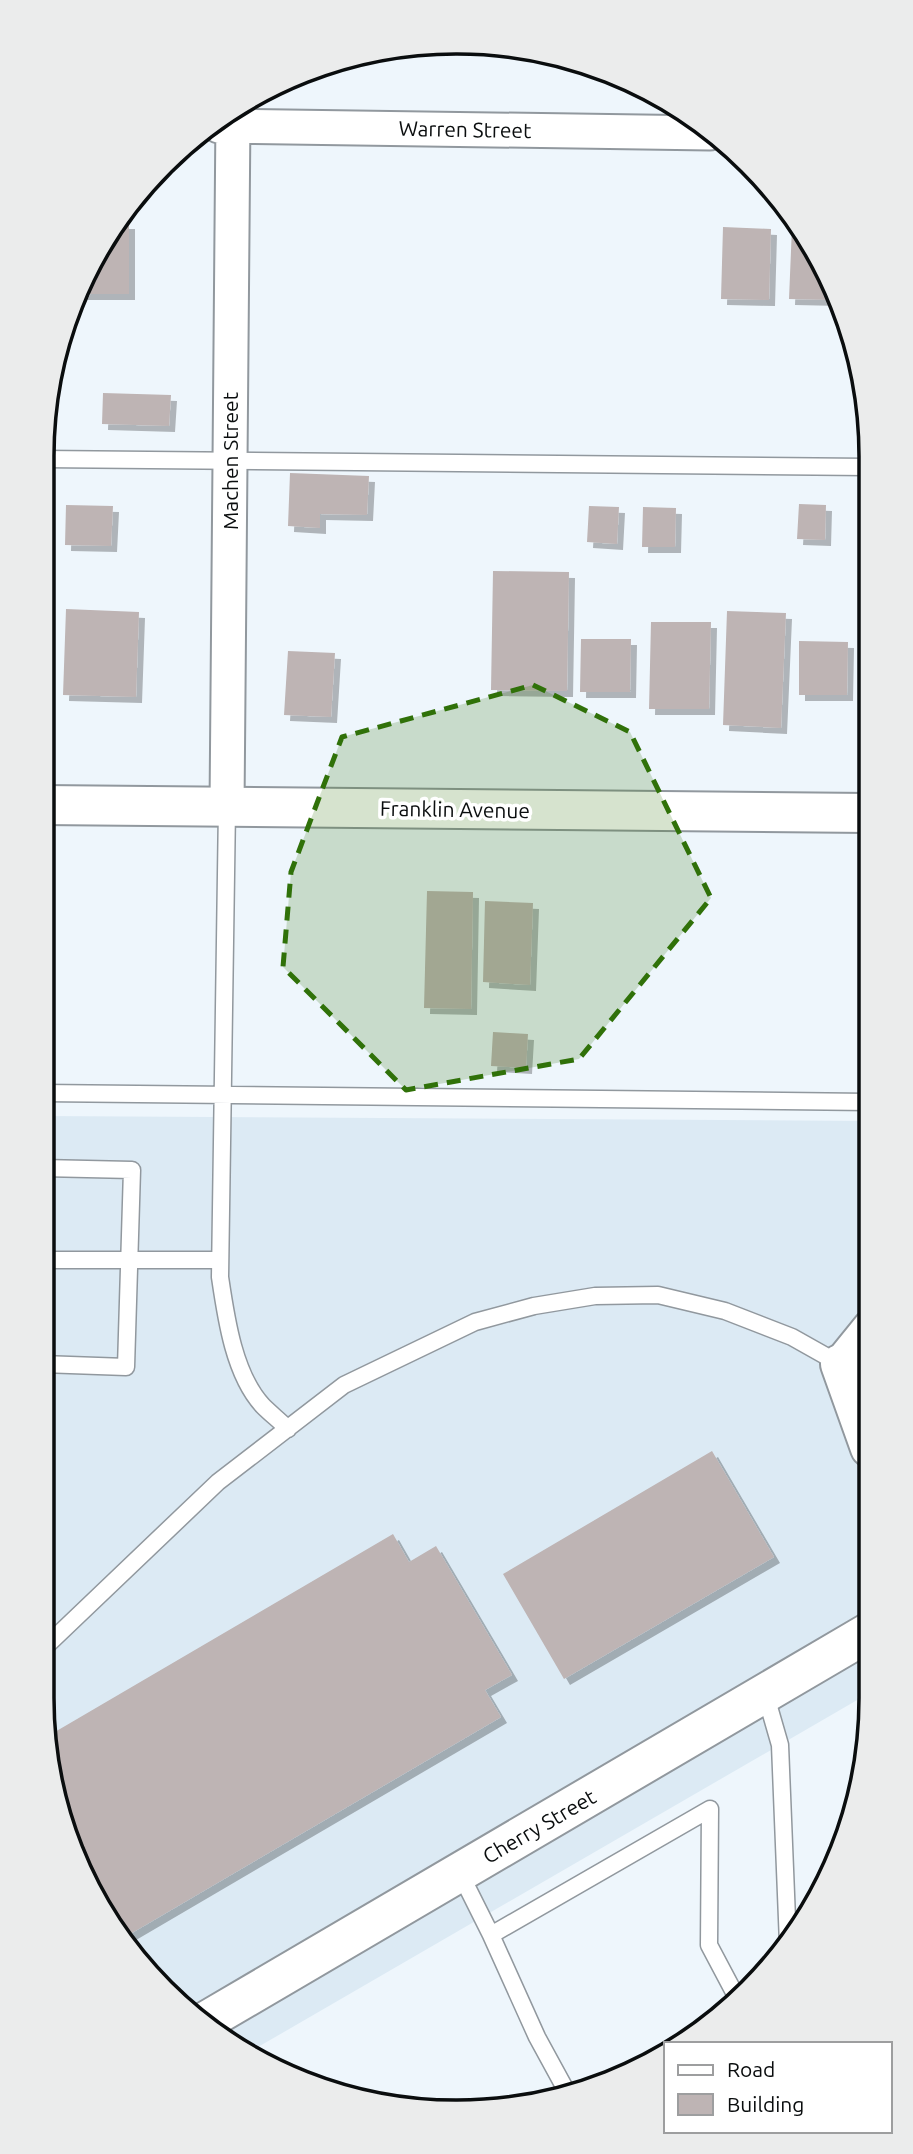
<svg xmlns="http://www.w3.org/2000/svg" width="913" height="2154" viewBox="0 0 913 2154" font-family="Ubuntu,sans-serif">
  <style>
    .built { fill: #dceaf4 }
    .building { fill: #beb4b4; filter: url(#shadow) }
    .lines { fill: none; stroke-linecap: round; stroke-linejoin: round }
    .lane-casing { stroke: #91989e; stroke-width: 19 }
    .street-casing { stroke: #91989e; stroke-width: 37 }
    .secondary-casing { stroke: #91989e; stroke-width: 42 }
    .lane { stroke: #fff; stroke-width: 16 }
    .street { stroke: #fff; stroke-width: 33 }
    .secondary { stroke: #fff; stroke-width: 38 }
    .marked { fill: #307109; fill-opacity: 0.2; stroke: #307109; stroke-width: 5; stroke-dasharray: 14 9; stroke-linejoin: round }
    .labels { text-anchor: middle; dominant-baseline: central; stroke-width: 7; stroke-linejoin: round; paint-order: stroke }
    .street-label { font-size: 21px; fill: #0a0d0e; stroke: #fff }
    .rim { fill: none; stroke: #0a0d0e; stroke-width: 3.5 }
  </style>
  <defs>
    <filter id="shadow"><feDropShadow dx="6" dy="6" stdDeviation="0" flood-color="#0004"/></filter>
  </defs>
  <rect width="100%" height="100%" fill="#eef6fc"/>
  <path class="built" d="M 42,1116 L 869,1121 L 871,1692 L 246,2054 L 145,1970 L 64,1831 L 42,1697 Z"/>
  <path class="building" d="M 122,223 L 129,223 L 129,294 L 81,294 Z
    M 723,227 L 771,229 L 769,300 L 721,299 Z
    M 792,227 L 798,227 L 828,274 L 835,300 L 789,299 Z
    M 103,393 L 171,395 L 169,426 L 102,424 Z
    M 290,473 L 369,476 L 367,515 L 320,514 L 320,528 L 288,526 Z
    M 799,504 L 826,505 L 825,540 L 797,539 Z
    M 66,505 L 113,506 L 111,546 L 65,545 Z
    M 589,506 L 619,507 L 617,544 L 587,542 Z
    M 643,507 L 676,508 L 675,547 L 642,547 Z
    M 493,571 L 569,572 L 567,691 L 491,690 Z
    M 66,609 L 139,612 L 136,697 L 63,695 Z
    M 727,611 L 786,613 L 781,728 L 723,725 Z
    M 651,622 L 711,622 L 709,709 L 649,709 Z
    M 581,639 L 631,639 L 630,692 L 580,692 Z
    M 862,640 L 868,640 L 868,697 L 861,697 Z
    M 799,641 L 848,642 L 847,695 L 799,695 Z
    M 288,651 L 335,653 L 331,717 L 284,715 Z
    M 427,891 L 473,892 L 471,1009 L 424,1008 Z
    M 485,901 L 533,903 L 530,985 L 483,982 Z
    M 493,1032 L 528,1034 L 526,1068 L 491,1066 Z
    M 712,1451 L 774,1557 L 564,1679 L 503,1574 Z
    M 393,1534 L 409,1562 L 436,1546 L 512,1675 L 485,1690 L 501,1717 L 125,1937 L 64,1831 L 48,1736 Z"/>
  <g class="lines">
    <defs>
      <path id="lane" d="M 42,459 L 868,467
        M 227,807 L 220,1277 C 226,1318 234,1375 263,1406 C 271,1414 280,1421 288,1429
        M 42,1093 L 869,1102
        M 42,1168 L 132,1170 L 126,1367 L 42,1364
        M 42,1260 L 220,1260
        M 42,1650 L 218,1482 L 344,1385 L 475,1322 L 534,1306 L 595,1296 L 658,1295 L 725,1311 L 792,1337 L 840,1364
        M 765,1693 L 780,1745 L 788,1944
        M 460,1873 L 491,1935
        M 567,2092 L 537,2037 L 491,1935 L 710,1809 L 709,1945 L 736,1996"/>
      <path id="street" d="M 219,126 L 710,133
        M 227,807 L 233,115
        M 870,1327 L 840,1364 L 870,1389"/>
      <path id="secondary" d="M 42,805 L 869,813
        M 840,1364 L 870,1448
        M 206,2021 L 871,1631"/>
    </defs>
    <use href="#lane" class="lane-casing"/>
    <use href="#street" class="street-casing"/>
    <use href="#secondary" class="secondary-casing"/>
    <use href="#lane" class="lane"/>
    <use href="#street" class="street"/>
    <use href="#secondary" class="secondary"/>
  </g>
  <path class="marked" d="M 533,685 L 630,732 L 711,898 L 579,1059 L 406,1090 L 283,967 L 291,872 L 342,737 Z"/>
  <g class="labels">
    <g class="street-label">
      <text transform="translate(465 129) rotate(1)">Warren Street</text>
      <text transform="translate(230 461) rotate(-90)">Machen Street</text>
      <text transform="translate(455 809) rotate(1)">Franklin Avenue</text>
      <text transform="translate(539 1826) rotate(-30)">Cherry Street</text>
    </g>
  </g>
  <path d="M0 0H913V2154H0ZM456 54H457A402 402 0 0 1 859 456V1698A402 402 0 0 1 457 2100H456A402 402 0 0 1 54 1698V456A402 402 0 0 1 456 54Z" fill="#ebecec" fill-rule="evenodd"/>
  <path class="rim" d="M456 54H457A402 402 0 0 1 859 456V1698A402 402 0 0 1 457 2100H456A402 402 0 0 1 54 1698V456A402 402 0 0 1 456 54Z"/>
  <rect x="664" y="2042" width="228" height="91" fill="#ffffff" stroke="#9d9e9f" stroke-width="2"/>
  <rect x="678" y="2065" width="35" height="10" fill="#ffffff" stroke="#9d9e9f" stroke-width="2"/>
  <text x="727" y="2077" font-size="21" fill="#0a0d0e">Road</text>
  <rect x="678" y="2094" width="35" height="21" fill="#beb4b4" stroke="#9d9e9f" stroke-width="2"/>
  <text x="727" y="2112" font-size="21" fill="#0a0d0e">Building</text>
</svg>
